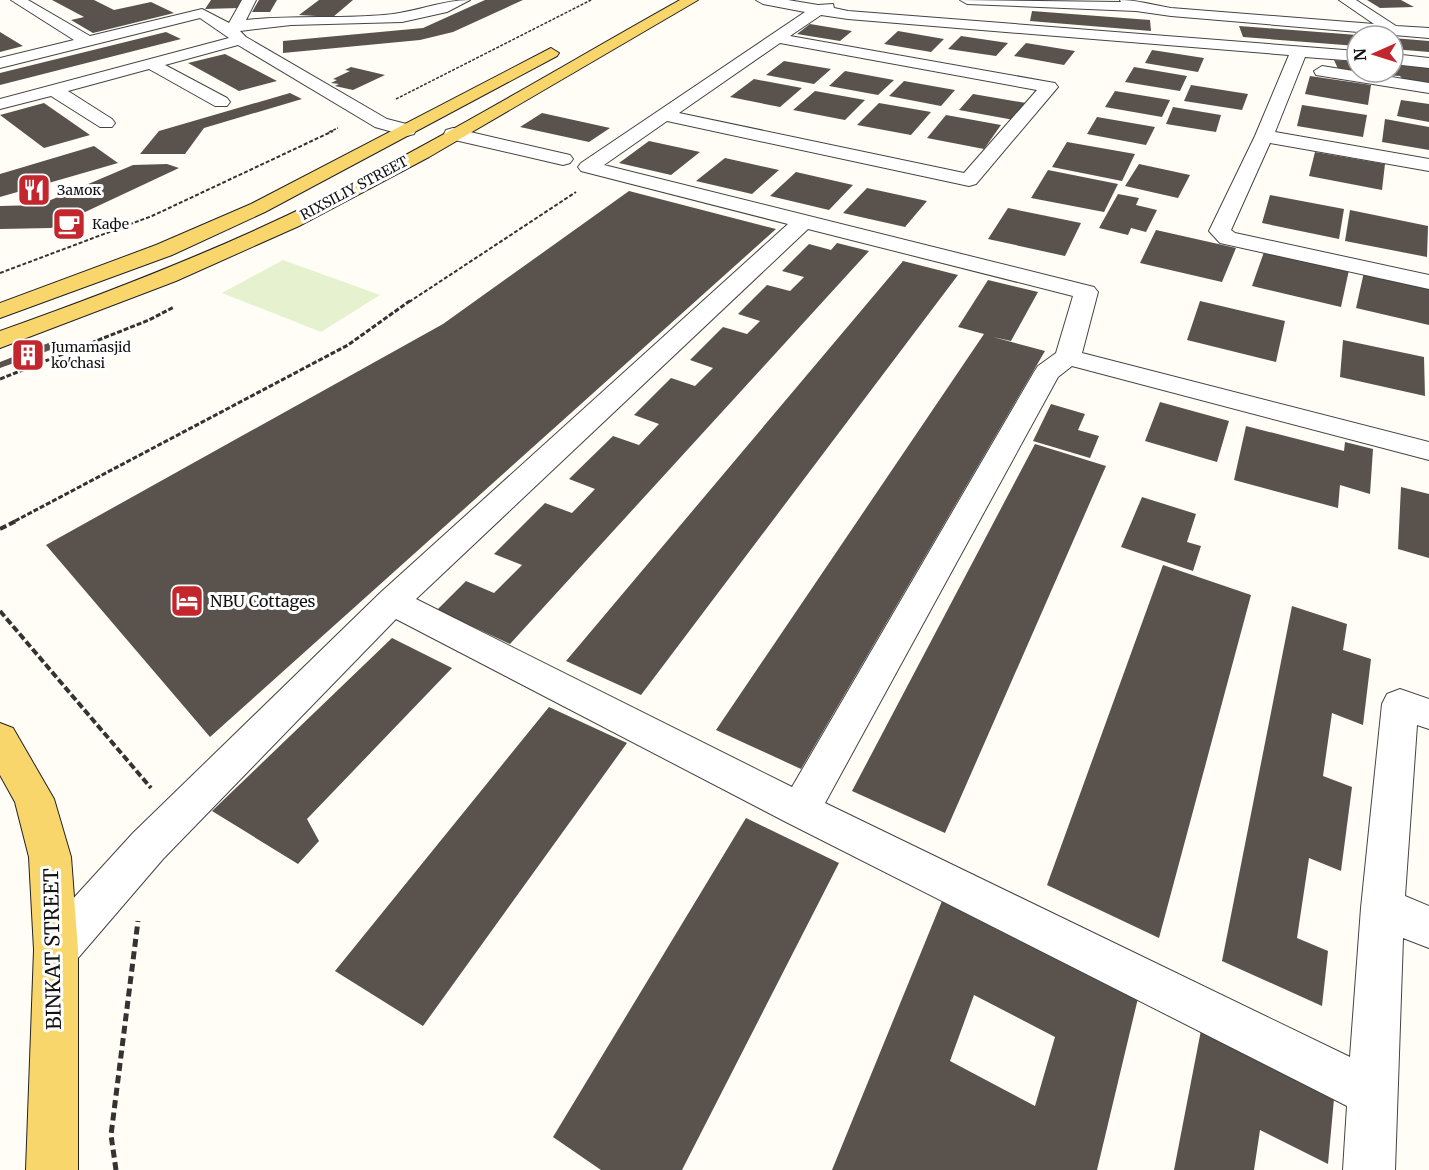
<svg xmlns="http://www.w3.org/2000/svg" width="1429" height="1170" viewBox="0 0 1429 1170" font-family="Merriweather,serif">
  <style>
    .pitch { fill: #e6f2cf }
    .building { fill: #5a524d; fill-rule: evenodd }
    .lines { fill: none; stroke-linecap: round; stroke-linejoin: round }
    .minor-casing { stroke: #444; stroke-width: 2 }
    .major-casing { stroke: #222; stroke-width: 2 }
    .path-far4 { stroke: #333; stroke-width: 1.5; stroke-dasharray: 3 1.5; stroke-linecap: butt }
    .path-far3 { stroke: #333; stroke-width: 2; stroke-dasharray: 4 2; stroke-linecap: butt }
    .path-far2 { stroke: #333; stroke-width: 3; stroke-dasharray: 5 2; stroke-linecap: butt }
    .path-far1 { stroke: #333; stroke-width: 4; stroke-dasharray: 7 3; stroke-linecap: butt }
    .path { stroke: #333; stroke-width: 5; stroke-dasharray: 8 4.5; stroke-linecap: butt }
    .minor { fill: #fff; fill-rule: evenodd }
    .major { fill: #f9d66b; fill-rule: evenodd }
    .labels { text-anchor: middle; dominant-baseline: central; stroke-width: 6; stroke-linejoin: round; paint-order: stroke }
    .far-street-label { font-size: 14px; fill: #111; stroke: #fff }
    .far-poi-label { font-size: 14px; fill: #111; stroke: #fff; text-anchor: start }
    .poi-label { font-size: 16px; fill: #111; stroke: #fff; text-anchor: start }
    .near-street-label { font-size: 20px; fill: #111; stroke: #fff }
  </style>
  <rect width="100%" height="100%" fill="#fffdf5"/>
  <path class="pitch" d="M 283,260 L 380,295 L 321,332 L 222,293 Z"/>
  <path class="building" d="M 52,0 L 94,0 L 114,10 L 151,2 L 174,13 L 93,33 L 71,20 L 84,17 Z
    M 211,0 L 244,0 L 239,8 L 205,9 Z
    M 259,0 L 277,0 L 270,12 L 252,12 Z
    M 319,0 L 353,0 L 333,17 L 299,15 Z
    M 485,0 L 523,0 L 453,32 L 420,40 L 283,53 L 283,41 L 423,28 Z
    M 1367,0 L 1401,0 L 1414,7 L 1380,8 Z
    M 1032,11 L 1150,20 L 1151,31 L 1030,21 Z
    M 810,24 L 852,31 L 840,41 L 797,34 Z
    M 1239,26 L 1357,35 L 1357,46 L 1243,37 Z
    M 898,31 L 944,39 L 931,52 L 884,44 Z
    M 0,32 L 23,46 L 0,52 Z
    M 166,32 L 181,39 L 0,85 L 0,73 Z
    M 961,36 L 1008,43 L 996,56 L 948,49 Z
    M 1393,38 L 1429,41 L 1429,52 L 1393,49 Z
    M 1026,43 L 1075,51 L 1064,65 L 1014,56 Z
    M 1152,50 L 1204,58 L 1198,72 L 1145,63 Z
    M 225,54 L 277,81 L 239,91 L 188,63 Z
    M 1334,60 L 1357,62 L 1357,73 L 1339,71 Z
    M 784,61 L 831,69 L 814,84 L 766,75 Z
    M 1393,65 L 1429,68 L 1429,83 L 1403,80 L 1400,76 L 1370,74 L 1393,72 Z
    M 351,67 L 385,75 L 353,90 L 335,86 L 339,84 L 331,83 L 337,80 L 333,79 L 350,71 L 345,70 Z
    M 1134,67 L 1187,76 L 1180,91 L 1125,82 Z
    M 845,71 L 894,80 L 878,95 L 829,86 Z
    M 1310,76 L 1371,85 L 1368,105 L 1305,94 Z
    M 754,79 L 802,88 L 780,107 L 730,97 Z
    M 904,81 L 955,90 L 941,106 L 889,96 Z
    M 1191,85 L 1248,94 L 1242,110 L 1184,101 Z
    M 815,91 L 865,100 L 845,120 L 793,110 Z
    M 1115,91 L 1170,100 L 1162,117 L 1105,107 Z
    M 290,93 L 302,99 L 204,128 L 185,154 L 140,154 L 159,131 Z
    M 973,94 L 1026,103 L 1014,120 L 959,110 Z
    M 1401,100 L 1429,104 L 1429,122 L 1397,116 Z
    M 44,103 L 90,135 L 44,148 L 0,115 Z
    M 879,103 L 931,112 L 911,135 L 857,125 Z
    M 1302,105 L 1367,115 L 1363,137 L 1297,126 Z
    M 1173,107 L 1221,115 L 1216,132 L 1166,124 Z
    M 542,113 L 610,128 L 589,142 L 520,127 Z
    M 946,115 L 1001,125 L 984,149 L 927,138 Z
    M 1097,117 L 1155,127 L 1146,145 L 1087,134 Z
    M 1385,119 L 1429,127 L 1429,150 L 1382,142 Z
    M 649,141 L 700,152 L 671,175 L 619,163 Z
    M 1067,142 L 1135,154 L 1122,181 L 1052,167 Z
    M 94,146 L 118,163 L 0,197 L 0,174 Z
    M 1315,152 L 1385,164 L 1382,190 L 1309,176 Z
    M 725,158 L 779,170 L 752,194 L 696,181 Z
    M 167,164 L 179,168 L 51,228 L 0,229 L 0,206 L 39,205 L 133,165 Z
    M 1139,164 L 1190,175 L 1178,198 L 1125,186 Z
    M 1048,170 L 1118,184 L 1104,212 L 1031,198 Z
    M 796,172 L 853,185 L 829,210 L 770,196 Z
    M 867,188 L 927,201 L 905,227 L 843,213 Z
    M 629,191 L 776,229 L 210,737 L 46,545 L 443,324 Z
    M 1118,194 L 1139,198 L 1136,205 L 1157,210 L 1146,232 L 1131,228 L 1128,235 L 1099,228 Z
    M 1270,195 L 1344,209 L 1339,239 L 1262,223 Z
    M 1008,208 L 1081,223 L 1065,256 L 988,239 Z
    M 1350,210 L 1428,226 L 1427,257 L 1345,241 Z
    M 1156,230 L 1236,248 L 1222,282 L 1140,263 Z
    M 837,243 L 869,251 L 510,644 L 437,610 L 466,581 L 494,593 L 522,565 L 494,554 L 545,503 L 572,513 L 595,489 L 569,479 L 613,436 L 639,445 L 659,424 L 634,415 L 671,378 L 695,386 L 713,368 L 690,360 L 723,327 L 747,334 L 760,321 L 738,314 L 767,285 L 790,291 L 804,277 L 782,271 L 809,244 L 831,250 Z
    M 1264,252 L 1349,270 L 1341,307 L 1252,286 Z
    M 903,261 L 958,275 L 641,695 L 566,661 Z
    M 1364,272 L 1429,286 L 1429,325 L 1356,308 Z
    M 988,280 L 1038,292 L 1011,341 L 993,337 L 1045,351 L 801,769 L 716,730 L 984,334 L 958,327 Z
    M 1200,301 L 1285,321 L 1276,362 L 1187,340 Z
    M 1343,340 L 1424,357 L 1425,396 L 1340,377 Z
    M 51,342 L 56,348 L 0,368 L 0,362 Z
    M 1160,402 L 1229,421 L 1217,462 L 1145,441 Z
    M 1051,404 L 1085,414 L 1078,430 L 1099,436 L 1090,458 L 1033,441 Z
    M 1246,426 L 1344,451 L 1345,442 L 1373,449 L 1370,494 L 1340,485 L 1338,508 L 1234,480 Z
    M 1035,444 L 1106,466 L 945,833 L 852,791 Z
    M 1401,487 L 1429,494 L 1429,558 L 1398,549 Z
    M 1142,497 L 1196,514 L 1187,542 L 1201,546 L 1193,571 L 1121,547 Z
    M 1163,565 L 1251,595 L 1159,938 L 1047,885 Z
    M 1292,606 L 1347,624 L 1343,650 L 1371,659 L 1363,725 L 1332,713 L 1323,776 L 1352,787 L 1341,871 L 1309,858 L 1297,938 L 1328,951 L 1322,1006 L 1222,961 Z
    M 392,638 L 452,668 L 307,819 L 319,841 L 298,864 L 212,811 Z
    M 549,707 L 627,743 L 423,1026 L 335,971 Z
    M 746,818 L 839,863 L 682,1170 L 601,1170 L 553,1137 Z
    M 942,901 L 1139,994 L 1097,1170 L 832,1170 ZM 974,995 L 1055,1037 L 1035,1106 L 950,1061 Z
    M 1202,1025 L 1335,1088 L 1328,1164 L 1260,1130 L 1254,1170 L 1174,1170 Z"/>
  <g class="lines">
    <defs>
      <path id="minor" d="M 11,0 L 28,0 L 90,36 L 202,9 L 229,23 L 242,0 L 256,0 L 246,20 C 292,15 338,19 384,15 C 414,13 441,0 470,0 L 447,12 L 402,22 L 291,25 L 240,31 L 246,37 L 387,119 L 414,126 L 416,130 L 414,134 L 407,136 L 375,127 L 238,45 L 165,65 L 227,98 L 230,102 L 227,106 L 215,106 L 149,69 L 68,91 L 112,119 L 115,123 L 112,127 L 100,127 L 51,96 L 0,109 L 0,99 L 229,38 L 200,18 L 0,68 L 0,58 L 74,40 Z
        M 756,0 L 788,0 L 818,5 L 833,4 L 834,8 L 848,11 L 1357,51 L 1357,61 L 1305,57 L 1275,132 L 1429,159 L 1429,171 L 1270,143 L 1231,230 L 1235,233 L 1429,275 L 1429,289 L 1220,243 L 1209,231 L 1255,136 L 1289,55 L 848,19 L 821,15 L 790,36 L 1049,82 L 1055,83 L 1058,87 L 976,184 L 969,186 L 667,121 L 604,165 L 1094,287 L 1098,292 L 1082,353 L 1429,442 L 1429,460 L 1072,366 L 1058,377 L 825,803 L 1350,1057 L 1361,908 L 1382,704 L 1387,694 L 1400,689 L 1429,699 L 1429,729 L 1417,725 L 1405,896 L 1429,906 L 1429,948 L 1403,938 L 1395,1170 L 1343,1170 L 1347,1106 L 786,822 L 396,619 L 163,859 L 72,965 L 56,972 L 40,965 L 34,950 L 40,935 L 133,833 L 380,593 L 788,224 L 581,171 L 578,167 L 581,163 L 805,12 L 763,4 ZM 780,43 L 1037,90 L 964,173 L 679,113 ZM 808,229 L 1073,296 L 1056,353 L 1038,366 L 1034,372 L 792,787 L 416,599 Z
        M 960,0 L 1121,2 L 1120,0 C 1137,0 1153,5 1171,8 L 1374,24 L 1339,0 L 1356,0 L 1396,26 L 1429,28 L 1429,38 L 1171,16 L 1136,11 L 967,4 Z
        M 1393,54 L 1429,58 L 1429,68 L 1393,64 Z
        M 1322,66 L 1429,83 L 1429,93 L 1316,75 L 1314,71 Z
        M 453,128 L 570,155 L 573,159 L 570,163 L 563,165 L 446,138 L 444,134 L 446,130 Z"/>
      <path id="major" d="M 680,0 L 698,0 L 429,157 L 299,226 L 176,281 L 0,348 L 0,331 C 110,292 219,250 323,198 C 445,137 562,66 680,0 Z
        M 551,48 L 559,53 L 557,56 L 265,212 L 172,255 L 0,318 L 0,303 L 156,245 L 251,204 Z
        M 0,723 L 13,728 L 54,799 L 71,857 L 78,950 L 78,1170 L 26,1170 L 34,950 L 29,857 L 15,802 L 0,775 Z"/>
    </defs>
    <use href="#minor" class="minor-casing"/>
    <use href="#major" class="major-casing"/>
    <path class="path-far4" d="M 396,99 L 591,0
      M 329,132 L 338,128"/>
    <path class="path-far3" d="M 0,273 L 152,216 L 333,131
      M 409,302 L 576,192"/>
    <path class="path-far2" d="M 0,379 L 149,320 L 174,307
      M 15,521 L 348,345 L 411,300"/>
    <path class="path-far1" d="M 0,529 L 18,520
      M 0,611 L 151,788"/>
    <path class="path" d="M 116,1170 L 111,1135 L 138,921"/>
    <use href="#minor" class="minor"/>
    <use href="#major" class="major"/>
  </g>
  <defs>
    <symbol id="restaurant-square" viewBox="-11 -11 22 22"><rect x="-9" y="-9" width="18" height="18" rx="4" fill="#c4262e" stroke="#fff"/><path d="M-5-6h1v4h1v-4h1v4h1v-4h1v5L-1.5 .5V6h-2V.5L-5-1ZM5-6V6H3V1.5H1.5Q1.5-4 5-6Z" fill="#fff"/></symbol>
    <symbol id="cafe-square" viewBox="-11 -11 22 22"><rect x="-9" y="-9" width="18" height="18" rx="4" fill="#c4262e" stroke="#fff"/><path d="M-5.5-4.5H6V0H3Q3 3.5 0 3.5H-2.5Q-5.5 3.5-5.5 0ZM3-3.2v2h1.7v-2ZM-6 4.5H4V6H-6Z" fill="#fff"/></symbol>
    <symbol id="building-square" viewBox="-11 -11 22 22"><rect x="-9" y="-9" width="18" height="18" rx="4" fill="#c4262e" stroke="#fff"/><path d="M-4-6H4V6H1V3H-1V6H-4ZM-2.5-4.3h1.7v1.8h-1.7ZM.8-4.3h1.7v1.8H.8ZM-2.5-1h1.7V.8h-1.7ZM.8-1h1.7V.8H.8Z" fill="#fff"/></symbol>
    <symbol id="hotel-square" viewBox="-11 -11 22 22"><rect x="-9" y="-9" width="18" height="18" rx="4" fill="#c4262e" stroke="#fff"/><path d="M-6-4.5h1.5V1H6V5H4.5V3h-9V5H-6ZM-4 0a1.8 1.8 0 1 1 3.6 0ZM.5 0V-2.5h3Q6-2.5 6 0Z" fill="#fff"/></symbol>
  </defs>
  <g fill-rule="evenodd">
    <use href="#restaurant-square" x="15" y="171" width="38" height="38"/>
    <use href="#cafe-square" x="50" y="205" width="38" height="38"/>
    <use href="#building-square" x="9" y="336" width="38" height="38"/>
    <use href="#hotel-square" x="168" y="582" width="38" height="38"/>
  </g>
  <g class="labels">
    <g class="far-street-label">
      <text transform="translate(354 188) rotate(-28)">RIXSILIY STREET</text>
    </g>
    <g class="far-poi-label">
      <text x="57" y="190">Замок</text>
      <text x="92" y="224">Кафе</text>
      <text x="51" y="347">Jumamasjid<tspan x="51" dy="16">ko'chasi</tspan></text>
    </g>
    <g class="poi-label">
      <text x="210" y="601">NBU Cottages</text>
    </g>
    <g class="near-street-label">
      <text transform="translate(52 949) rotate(-91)">BINKAT STREET</text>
    </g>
  </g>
  <g transform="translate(1375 54) rotate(267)"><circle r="28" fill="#ffffff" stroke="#a0a0a0" stroke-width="1.5"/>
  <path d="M0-4.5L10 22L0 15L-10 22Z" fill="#c4262e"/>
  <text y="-9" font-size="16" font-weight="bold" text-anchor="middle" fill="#111111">N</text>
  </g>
</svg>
